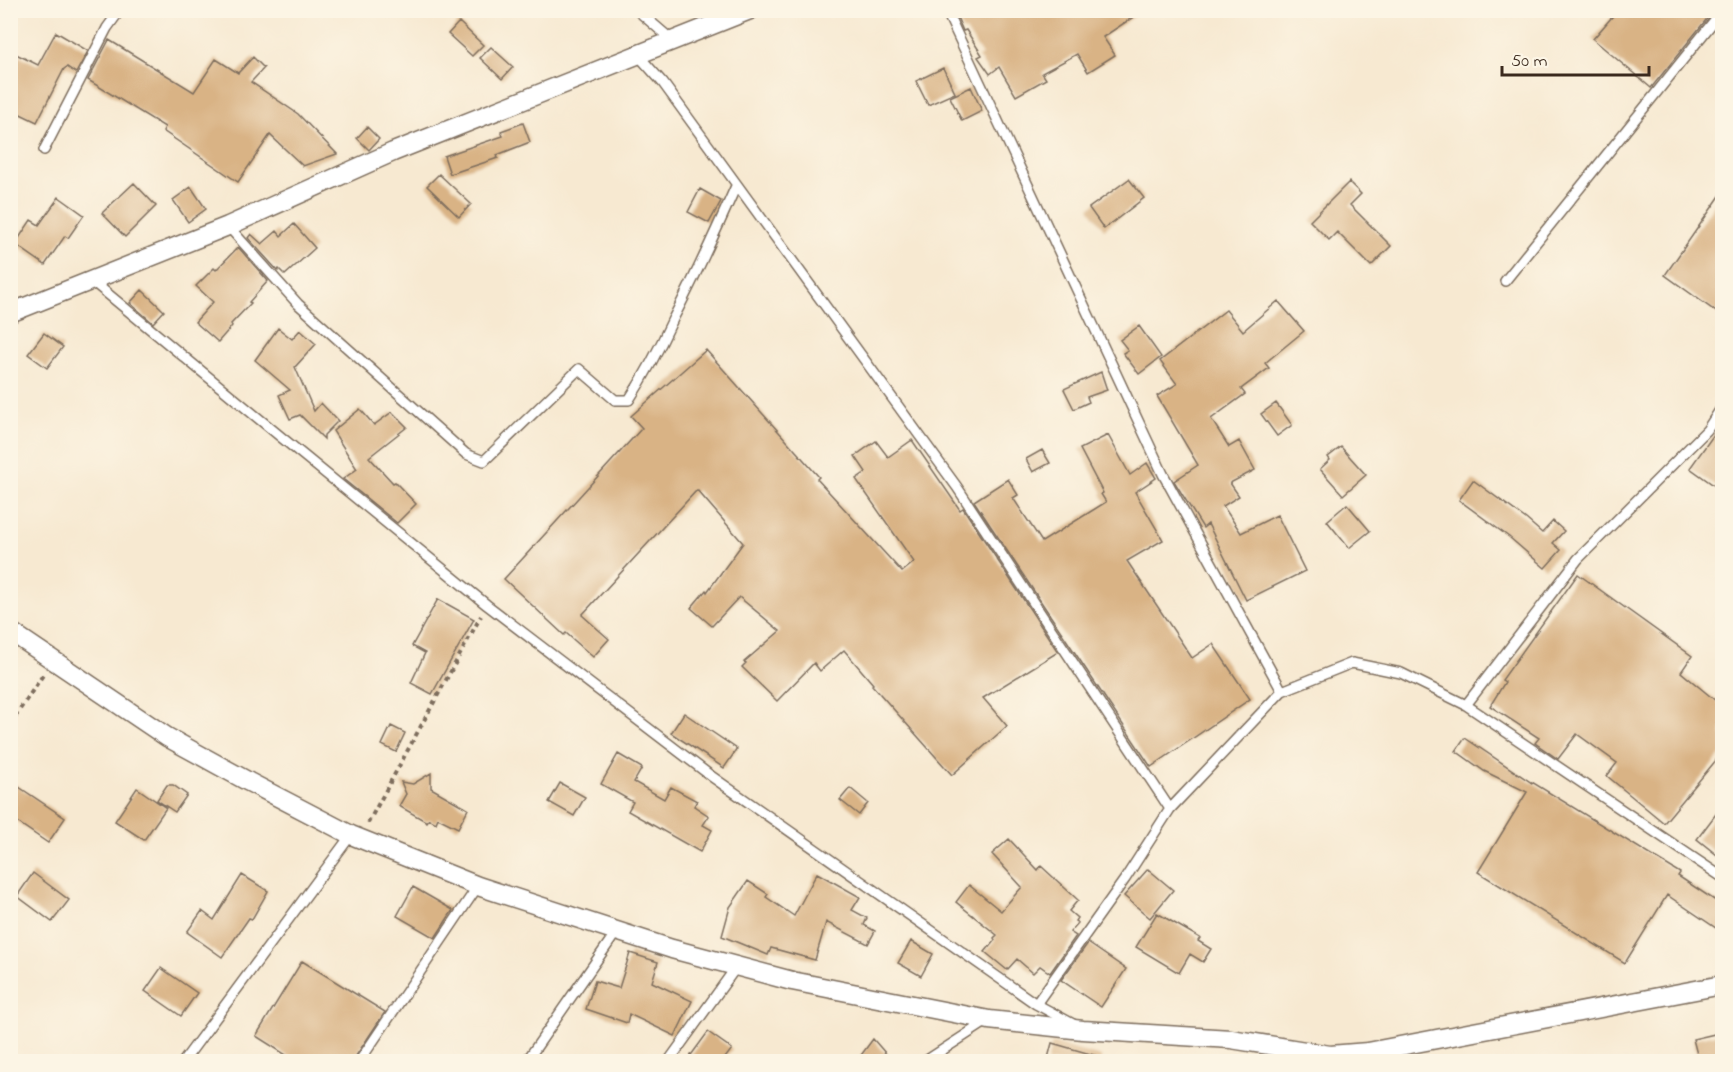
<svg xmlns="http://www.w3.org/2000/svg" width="1733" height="1072" viewBox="0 0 1733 1072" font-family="'Indie Flower',sans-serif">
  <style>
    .building { fill: #d9b385 }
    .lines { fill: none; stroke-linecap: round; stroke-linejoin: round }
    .lane-casing { stroke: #7d6d5d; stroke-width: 12 }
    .street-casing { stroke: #7d6d5d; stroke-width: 21 }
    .path { stroke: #7d6d5d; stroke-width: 4; stroke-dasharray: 4.5 4.5; stroke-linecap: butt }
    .lane { stroke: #fff; stroke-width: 9 }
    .street { stroke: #fff; stroke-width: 18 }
  </style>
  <rect width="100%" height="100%" fill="#fcf5e5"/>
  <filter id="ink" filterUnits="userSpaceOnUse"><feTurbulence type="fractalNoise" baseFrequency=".0167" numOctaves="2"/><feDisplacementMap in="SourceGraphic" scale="12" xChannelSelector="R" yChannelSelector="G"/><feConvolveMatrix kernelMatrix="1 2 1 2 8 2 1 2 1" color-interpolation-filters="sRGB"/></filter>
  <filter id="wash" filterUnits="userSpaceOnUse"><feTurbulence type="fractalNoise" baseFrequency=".008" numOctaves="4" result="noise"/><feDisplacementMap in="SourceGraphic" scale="24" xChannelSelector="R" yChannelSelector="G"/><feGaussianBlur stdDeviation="1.35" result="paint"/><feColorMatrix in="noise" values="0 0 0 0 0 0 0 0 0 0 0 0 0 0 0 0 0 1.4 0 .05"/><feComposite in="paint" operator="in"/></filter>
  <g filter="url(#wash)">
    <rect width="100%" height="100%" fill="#f7e9d1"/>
    <g id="blocks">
      <path class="building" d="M 954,10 L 1144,10 L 1103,37 L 1115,55 L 1088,72 L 1077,54 L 1042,73 L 1046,79 L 1016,96 L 999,67 L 990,74 L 978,57 L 982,55 L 966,30 L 963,31 Z
        M 1618,10 L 1714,10 L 1651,88 L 1593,39 Z
        M 459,22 L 483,45 L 472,56 L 448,34 Z
        M 56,32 L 88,51 L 76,73 L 67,67 L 64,69 L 37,122 L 10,109 L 10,51 L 38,65 Z
        M 109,40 L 194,92 L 216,59 L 238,73 L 253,57 L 264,68 L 251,82 L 298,114 L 337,154 L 303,166 L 270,135 L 238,182 L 163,131 L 165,127 L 88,80 Z
        M 491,47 L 513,67 L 502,79 L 480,58 Z
        M 943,68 L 955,93 L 928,105 L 916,81 Z
        M 971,87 L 982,111 L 962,121 L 950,97 Z
        M 523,123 L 530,142 L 497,155 L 498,158 L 450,174 L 444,156 L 503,136 L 501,131 Z
        M 367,127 L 379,139 L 369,150 L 357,138 Z
        M 439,174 L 471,204 L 459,217 L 427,186 Z
        M 1129,179 L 1144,198 L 1104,229 L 1089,208 Z
        M 1349,182 L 1361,194 L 1350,205 L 1391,246 L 1371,266 L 1337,232 L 1329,240 L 1310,221 Z
        M 134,183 L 156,206 L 125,237 L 102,213 Z
        M 191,187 L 206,209 L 188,222 L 173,200 Z
        M 700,189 L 721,201 L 709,223 L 688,212 Z
        M 1722,193 L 1722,316 L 1665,275 Z
        M 59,197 L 84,215 L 68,238 L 65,236 L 45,265 L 15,244 L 31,220 L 39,225 Z
        M 294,224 L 315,248 L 285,275 L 279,269 L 278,271 L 248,238 L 251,234 L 262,244 L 277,231 L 281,236 Z
        M 238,247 L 268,281 L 249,302 L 251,303 L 231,324 L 232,326 L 218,342 L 195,322 L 213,302 L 196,286 L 214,268 L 216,270 Z
        M 142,290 L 164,311 L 153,323 L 130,303 Z
        M 1278,301 L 1304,331 L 1265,363 L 1269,368 L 1241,389 L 1245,394 L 1211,419 L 1229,447 L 1239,441 L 1255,470 L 1230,483 L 1239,496 L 1223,506 L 1241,533 L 1277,515 L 1305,571 L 1246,600 L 1208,524 L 1203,528 L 1174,481 L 1198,465 L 1157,396 L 1177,384 L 1160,361 L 1226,310 L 1243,331 Z
        M 1139,326 L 1161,357 L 1139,374 L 1123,353 L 1128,350 L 1120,340 Z
        M 278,328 L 292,339 L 300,330 L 316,344 L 295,367 L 314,411 L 321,403 L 338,421 L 324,435 L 324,439 L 300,415 L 290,419 L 279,395 L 290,390 L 255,360 Z
        M 44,333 L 63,347 L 47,368 L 28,354 Z
        M 706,350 L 819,477 L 817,479 L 902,572 L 914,562 L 856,479 L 866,472 L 855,456 L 876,441 L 888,457 L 912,440 L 960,510 L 963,508 L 1058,652 L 983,698 L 1007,726 L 952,775 L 872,685 L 873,684 L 844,650 L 820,671 L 814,663 L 777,701 L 742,667 L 746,663 L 744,662 L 780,631 L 739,597 L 712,626 L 691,608 L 706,590 L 707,592 L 743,543 L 697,490 L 582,615 L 609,639 L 593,657 L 566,633 L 564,635 L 504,579 L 642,428 L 631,416 Z
        M 1101,372 L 1107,390 L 1087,397 L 1089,402 L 1074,409 L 1064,389 Z
        M 1276,403 L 1292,425 L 1277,436 L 1261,414 Z
        M 360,409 L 374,425 L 392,412 L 407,427 L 369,457 L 393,483 L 395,482 L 416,504 L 397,523 L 343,479 L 357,469 L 333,431 Z
        M 1722,423 L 1722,491 L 1690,468 Z
        M 1108,435 L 1130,475 L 1147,463 L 1156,478 L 1135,492 L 1163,540 L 1127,561 L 1192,658 L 1213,644 L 1250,699 L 1151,767 L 974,501 L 1008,479 L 1018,495 L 1013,498 L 1042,542 L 1106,502 L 1101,494 L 1103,493 L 1080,449 Z
        M 1341,447 L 1366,475 L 1343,495 L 1320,469 L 1330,460 L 1328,457 Z
        M 1042,450 L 1050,463 L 1033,472 L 1026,459 Z
        M 1473,480 L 1526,519 L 1542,533 L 1553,521 L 1564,531 L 1553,543 L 1561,550 L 1545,568 L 1509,537 L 1459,500 Z
        M 1347,504 L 1370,531 L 1349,548 L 1327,521 Z
        M 1578,574 L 1692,656 L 1681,672 L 1722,706 L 1722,753 L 1664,823 L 1607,776 L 1617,763 L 1577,734 L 1558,759 L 1535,743 L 1539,738 L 1490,706 L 1505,682 L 1502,680 Z
        M 438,599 L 474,619 L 432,694 L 411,683 L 425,653 L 412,646 Z
        M 684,713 L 737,749 L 724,768 L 671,733 Z
        M 391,726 L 405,733 L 396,752 L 382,745 Z
        M 1465,738 L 1532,783 L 1532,782 L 1680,873 L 1678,876 L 1722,905 L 1722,932 L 1667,895 L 1625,963 L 1478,872 L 1527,792 L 1484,771 L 1456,751 Z
        M 618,754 L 642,768 L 634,782 L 664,799 L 671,787 L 697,801 L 694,806 L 709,816 L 703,825 L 712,830 L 700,852 L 628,811 L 633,802 L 601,784 Z
        M 431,773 L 431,788 L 468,809 L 458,828 L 438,818 L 436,823 L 429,819 L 427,822 L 399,806 L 406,794 L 401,782 L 413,784 Z
        M 10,781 L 65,818 L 48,843 L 10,817 Z
        M 560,783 L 585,797 L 574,816 L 549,802 Z
        M 167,785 L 173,785 L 187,795 L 175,812 L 157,800 Z
        M 137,788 L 166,808 L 144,840 L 115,821 Z
        M 850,788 L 868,803 L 859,815 L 840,800 Z
        M 1722,806 L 1722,859 L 1697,839 Z
        M 1009,839 L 1038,870 L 1041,866 L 1078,900 L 1069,911 L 1077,918 L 1075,921 L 1078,923 L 1070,932 L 1076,936 L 1050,973 L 1040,966 L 1033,973 L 1017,959 L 1007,970 L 985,952 L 995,940 L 994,938 L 997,935 L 956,902 L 969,885 L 1001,911 L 1022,887 L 992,854 Z
        M 1148,869 L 1173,890 L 1150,918 L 1124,896 Z
        M 33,873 L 69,900 L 52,922 L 17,896 Z
        M 817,873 L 860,897 L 852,910 L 867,918 L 864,925 L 875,931 L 868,944 L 826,922 L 815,960 L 771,948 L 768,955 L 722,936 L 730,907 L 748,881 L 768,894 L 766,897 L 794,916 Z
        M 242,875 L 268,891 L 252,919 L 249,918 L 222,957 L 187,932 L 202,911 L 214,920 Z
        M 413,887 L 453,910 L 435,938 L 397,916 Z
        M 1157,913 L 1200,938 L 1198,941 L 1211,949 L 1203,962 L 1190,954 L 1179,973 L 1136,947 Z
        M 911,941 L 933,954 L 921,976 L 898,963 Z
        M 1088,943 L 1126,969 L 1101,1007 L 1061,980 Z
        M 630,953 L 658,962 L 652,982 L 692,1001 L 675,1036 L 629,1014 L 627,1023 L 586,1009 L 595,981 L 619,988 Z
        M 302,961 L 385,1012 L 352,1062 L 297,1062 L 256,1036 Z
        M 161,968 L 197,993 L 181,1016 L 145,991 Z
        M 708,1032 L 732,1049 L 722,1062 L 686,1062 Z
        M 1719,1033 L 1722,1050 L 1722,1062 L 1699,1062 L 1693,1039 Z
        M 873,1039 L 893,1062 L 856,1062 Z
        M 1052,1043 L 1101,1057 L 1101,1062 L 1047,1062 Z"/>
    </g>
  </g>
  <g filter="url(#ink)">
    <use href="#blocks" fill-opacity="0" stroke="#7d6d5d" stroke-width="1.5"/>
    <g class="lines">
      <defs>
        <path id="lane" d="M 637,10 L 673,41
          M 946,10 L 1163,474 L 1282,691 L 1170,809 L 1125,879 L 1036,1004
          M 638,55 L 663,83 L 957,487 L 1170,809
          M 44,150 L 107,28 L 120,10
          M 228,226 L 298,304 L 466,454 L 484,461 L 579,369 L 615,400 L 629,400 C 646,374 660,347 673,319 C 696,275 716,231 736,186
          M 91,280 L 281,437 L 487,605 L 711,776 L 1036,1004 L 1073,1024
          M 1505,281 L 1722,11
          M 1282,691 L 1352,663 L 1401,673 L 1466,705 L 1722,877
          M 1466,705 L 1578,559 L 1707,430 L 1722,407
          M 183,1062 L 351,835
          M 359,1062 L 478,886
          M 526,1062 L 617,931
          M 668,1062 L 737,966
          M 924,1062 L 987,1021"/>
        <path id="street" d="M 10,313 L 228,226 L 393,152 L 750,10
          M 10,631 L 167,737 L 249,782 L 351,835 L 478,886 L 672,949 L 792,981 L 989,1020 L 1083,1030 L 1231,1039 L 1330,1055 L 1368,1052 L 1722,985"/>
      </defs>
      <use href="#lane" class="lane-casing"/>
      <use href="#street" class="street-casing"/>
      <path class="path" d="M 10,724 L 43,675
        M 368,823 L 481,616"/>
      <use href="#lane" class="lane"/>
      <use href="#street" class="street"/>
    </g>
  </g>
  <rect width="1733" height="1072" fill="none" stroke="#fcf5e5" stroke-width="36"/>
  <path d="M1502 66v9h147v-9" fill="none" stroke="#3b2a1e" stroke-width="3"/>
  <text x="1511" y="66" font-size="18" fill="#3b2a1e" stroke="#fcf5e5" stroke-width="4.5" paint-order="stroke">50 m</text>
</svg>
